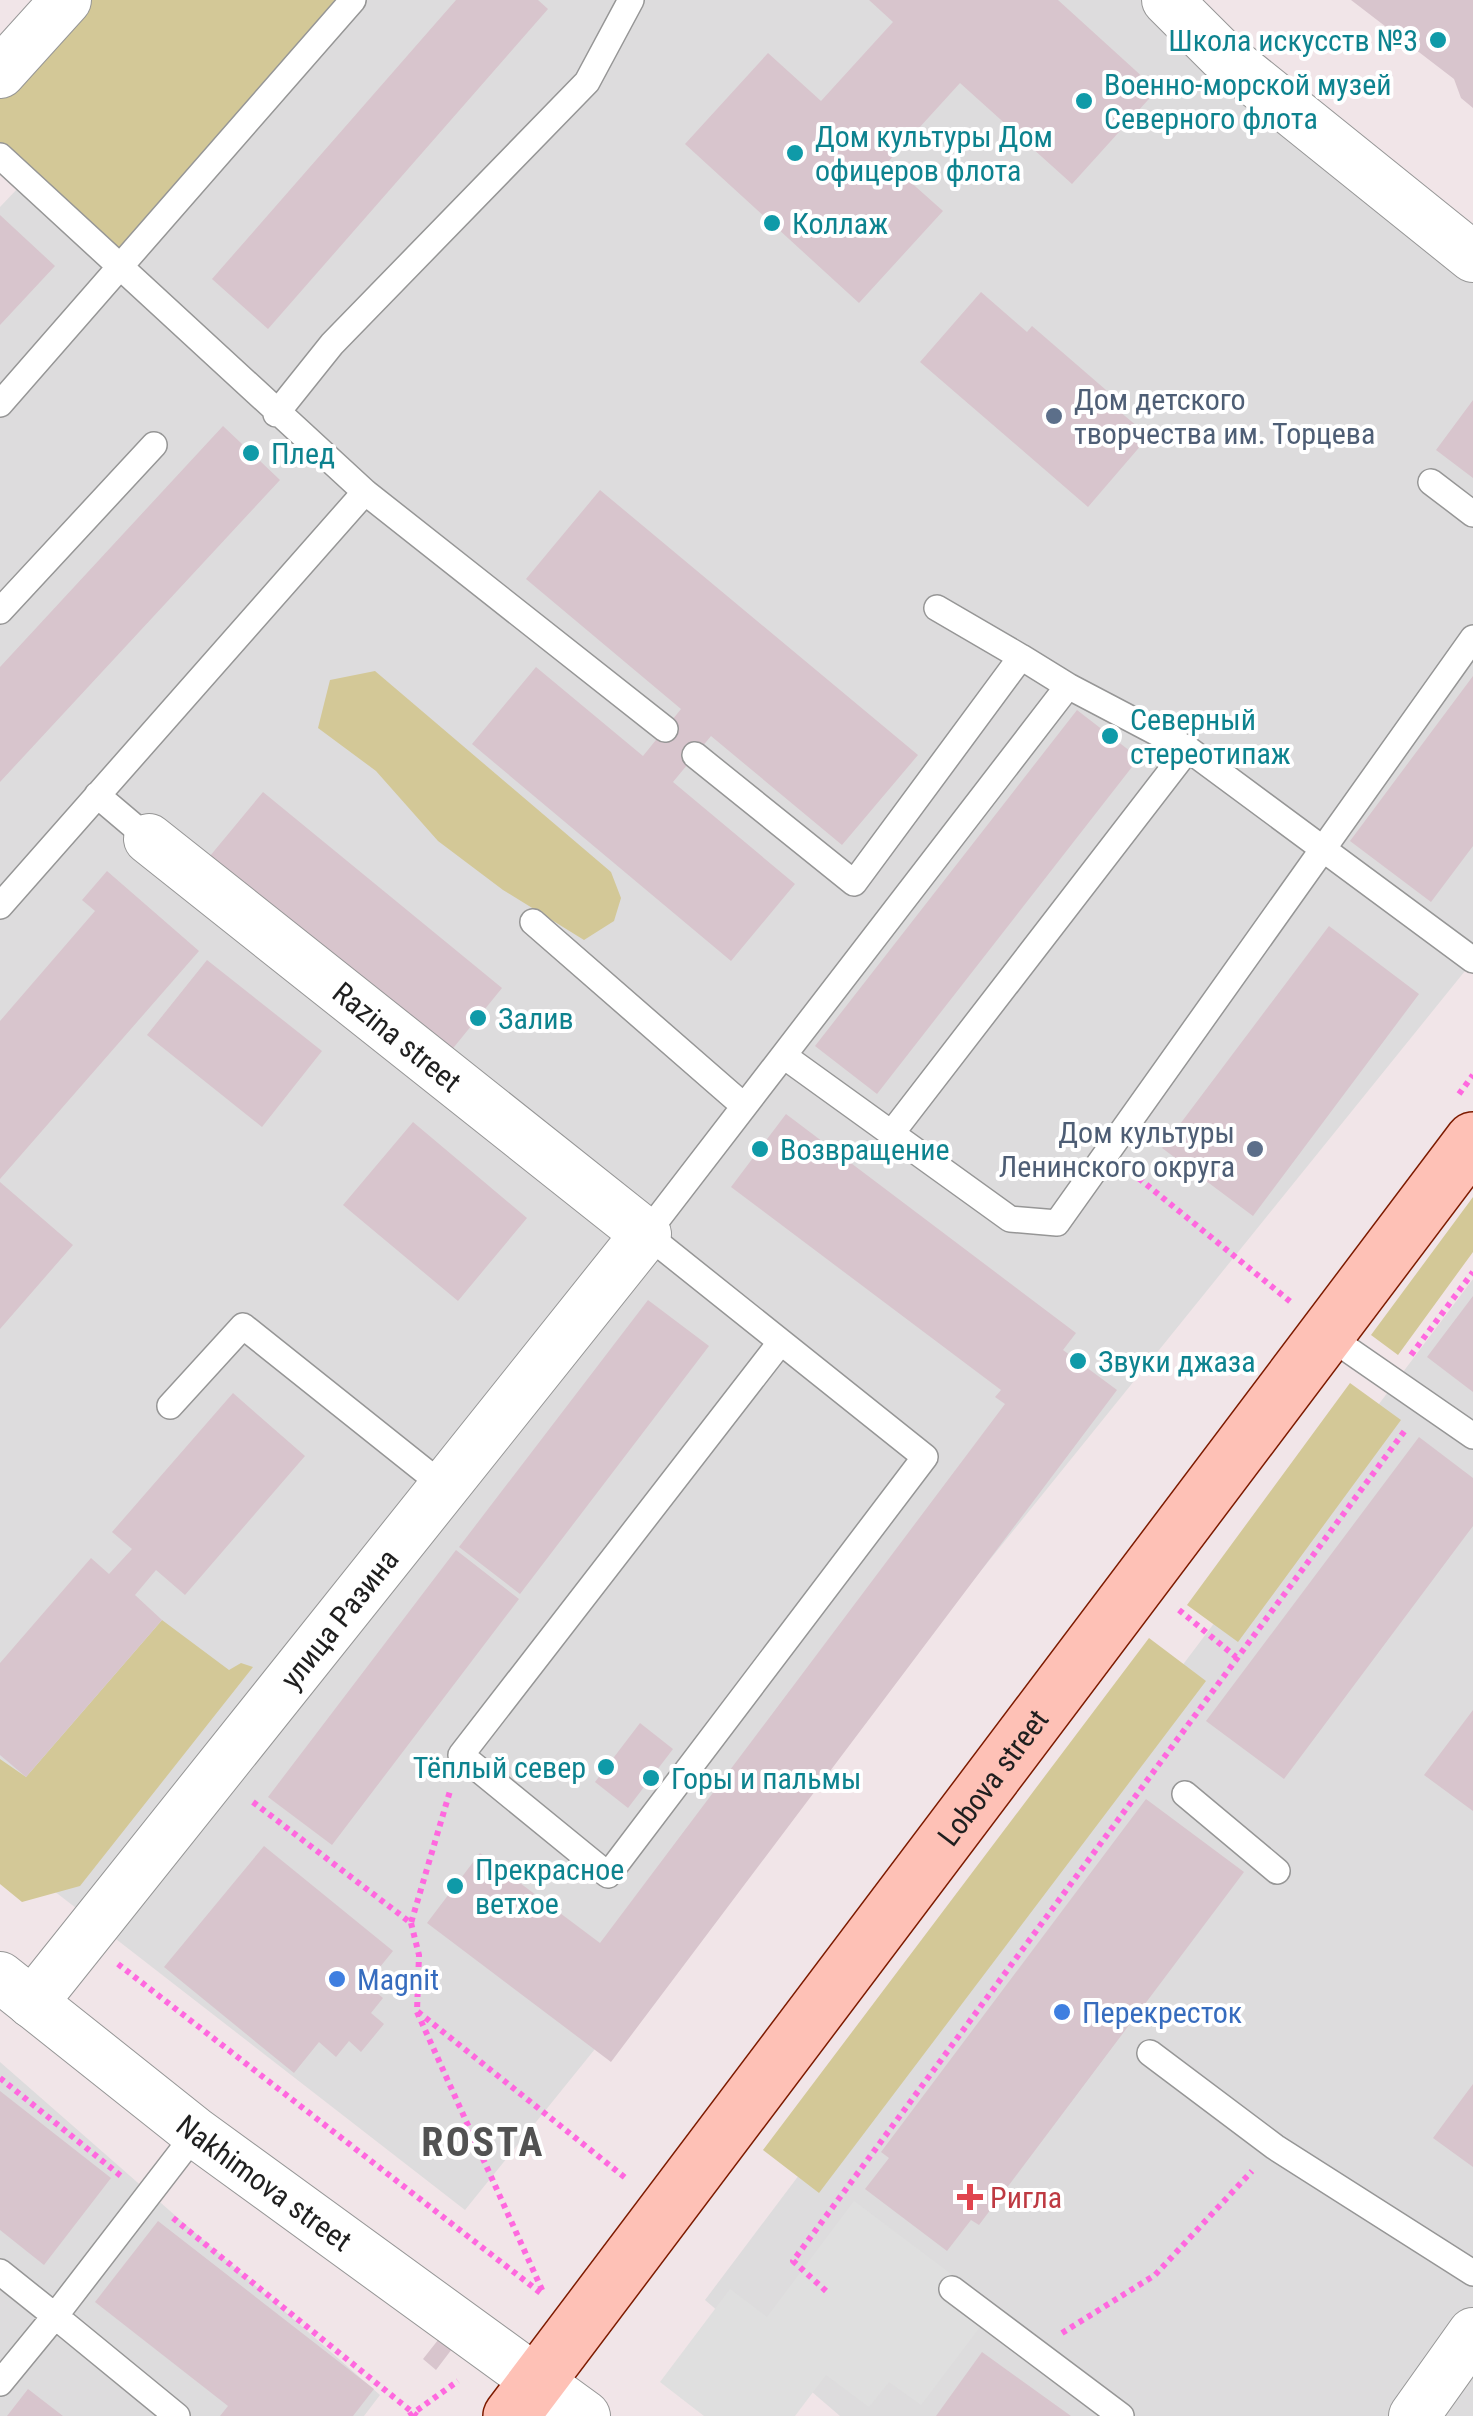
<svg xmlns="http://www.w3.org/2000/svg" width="1473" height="2416" viewBox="0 0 1473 2416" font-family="'Roboto Condensed',sans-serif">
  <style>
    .residential { fill: #dddcdd }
    .forest { fill: #d3c897 }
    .parking { fill: #dfdfdf }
    .building { fill: #d8c5cd }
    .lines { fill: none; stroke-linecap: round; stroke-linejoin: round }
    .lane-casing { stroke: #969696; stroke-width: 28 }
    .street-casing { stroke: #969696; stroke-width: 52 }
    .secondary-casing { stroke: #7d1b00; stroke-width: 58 }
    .path { stroke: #ff68df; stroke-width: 6; stroke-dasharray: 5 5; stroke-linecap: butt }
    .lane { stroke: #fff; stroke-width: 25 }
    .street { stroke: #fff; stroke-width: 50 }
    .secondary { stroke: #fec1b6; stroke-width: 55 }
    .culture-dot { fill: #0f9aa8; stroke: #fff; stroke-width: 4 }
    .service-dot { fill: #5c6f8a; stroke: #fff; stroke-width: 4 }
    .shop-dot { fill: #3f7fe0; stroke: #fff; stroke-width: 4 }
    .health-dot { fill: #e0444e; stroke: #fff; stroke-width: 4 }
    .labels { text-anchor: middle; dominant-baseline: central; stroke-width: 8; stroke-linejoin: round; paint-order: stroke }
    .culture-label { font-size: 30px; fill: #0d838f; stroke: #fff; text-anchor: start }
    .service-label { font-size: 30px; fill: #4e5e75; stroke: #fff; text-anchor: start }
    .street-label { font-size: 30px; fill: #1f1f1f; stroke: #fff }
    .shop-label { font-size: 30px; fill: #366cbe; stroke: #fff; text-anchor: start }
    .health-label { font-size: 30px; fill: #be3a42; stroke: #fff; text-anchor: start }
    .district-label { font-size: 40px; font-weight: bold; letter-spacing: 2.5px; fill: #525252; stroke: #fff }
  </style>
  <rect width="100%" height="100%" fill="#f1e5e8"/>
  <path class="residential" d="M 197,0 L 1180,0 L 1473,274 L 1473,961 L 465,2210 L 0,1849 L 0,207 Z
    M 1473,1279 L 1473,2416 L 840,2416 L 705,2300 Z
    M 0,2062 L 380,2395 L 364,2416 L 0,2416 Z"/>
  <path class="forest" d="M 66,0 L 353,0 L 118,268 L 0,156 L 0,73 Z
    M 375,671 L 611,872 L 621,898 L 614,921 L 584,940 L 503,890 L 438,841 L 376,771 L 318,728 L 330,680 Z
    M 1473,1197 L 1473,1252 L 1398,1355 L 1371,1335 Z
    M 1350,1383 L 1401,1420 L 1238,1642 L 1187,1605 Z
    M 162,1620 L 229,1670 L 241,1663 L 253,1667 L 80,1886 L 22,1902 L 0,1884 L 0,1759 L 26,1777 Z
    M 1149,1638 L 1206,1681 L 819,2193 L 763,2150 Z"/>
  <path class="parking" d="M 854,2201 L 995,2307 L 921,2405 L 889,2382 L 869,2407 L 826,2375 L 795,2416 L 704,2416 L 660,2382 L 730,2289 L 767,2317 Z"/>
  <path class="building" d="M 456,0 L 538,0 L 548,9 L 268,329 L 212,279 Z
    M 869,0 L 1058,0 L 1157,90 L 1072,184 L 960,83 L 888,162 L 943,211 L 859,303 L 685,144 L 768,53 L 821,101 L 893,22 Z
    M 1351,0 L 1473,0 L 1473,108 L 1461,98 L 1454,79 Z
    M 0,215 L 55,266 L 0,325 Z
    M 981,292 L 1027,332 L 1032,326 L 1106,390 L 1101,396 L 1149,436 L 1088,507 L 920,362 Z
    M 1473,400 L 1473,478 L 1436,450 Z
    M 223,426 L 280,480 L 0,782 L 0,667 Z
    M 600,490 L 918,755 L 842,845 L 711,736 L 673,782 L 795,884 L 731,961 L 472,744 L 536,667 L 643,756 L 681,709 L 526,579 Z
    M 1473,676 L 1473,846 L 1431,902 L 1350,841 Z
    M 1077,710 L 1139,758 L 877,1094 L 815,1046 Z
    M 263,792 L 502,988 L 450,1052 L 210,856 Z
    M 107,871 L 199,951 L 0,1179 L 0,1021 L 95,911 L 82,900 Z
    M 1329,926 L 1419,994 L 1253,1216 L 1162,1148 Z
    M 207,960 L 322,1051 L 262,1127 L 147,1035 Z
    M 786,1114 L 1076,1333 L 1063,1350 L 1117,1390 L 611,2062 L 427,1923 L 480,1853 L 600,1943 L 1005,1404 L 995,1397 L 1001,1390 L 731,1187 Z
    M 413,1122 L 527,1218 L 458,1301 L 343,1205 Z
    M 0,1182 L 73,1245 L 0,1329 Z
    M 1473,1296 L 1473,1392 L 1427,1357 Z
    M 648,1300 L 709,1346 L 520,1594 L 459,1547 Z
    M 233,1393 L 305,1456 L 185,1595 L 156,1570 L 135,1595 L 162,1620 L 26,1777 L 0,1755 L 0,1663 L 91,1558 L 109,1574 L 132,1549 L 112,1532 Z
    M 1419,1437 L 1473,1478 L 1473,1526 L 1284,1779 L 1206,1721 Z
    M 456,1550 L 519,1599 L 332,1845 L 268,1797 Z
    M 1473,1710 L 1473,1811 L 1424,1775 Z
    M 640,1723 L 673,1749 L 628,1808 L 595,1782 Z
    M 1146,1799 L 1244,1872 L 979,2225 L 971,2220 L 947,2251 L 865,2189 L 889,2158 L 881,2152 Z
    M 264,1846 L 393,1951 L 366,1984 L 383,1998 L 371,2013 L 384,2024 L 361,2052 L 349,2041 L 336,2057 L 319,2042 L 294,2073 L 164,1967 Z
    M 1473,2084 L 1473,2167 L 1433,2138 Z
    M 0,2091 L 111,2178 L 44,2265 L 0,2230 Z
    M 158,2221 L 374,2389 L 353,2416 L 220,2416 L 228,2406 L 95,2302 Z
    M 442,2335 L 455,2345 L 436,2370 L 423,2359 Z
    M 982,2352 L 1071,2416 L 936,2416 Z
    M 28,2389 L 63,2416 L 7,2416 Z"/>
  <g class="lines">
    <defs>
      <path id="lane" d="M 0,156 L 365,492 L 665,729
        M 0,404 L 353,0
        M 276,414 L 332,344 L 587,82 L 631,0
        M 1431,482 L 1473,514
        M 937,608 L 1021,657
        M 0,611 L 154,445
        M 695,755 L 854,883 L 1021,657 L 1068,686
        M 97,795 L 149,839
        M 0,906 L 365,492
        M 533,922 L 744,1106
        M 784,1056 L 1010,1219 L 1057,1223 L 1473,638
        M 891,1134 L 1188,749
        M 1327,1335 L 1473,1436
        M 780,1343 L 461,1755 L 608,1875 L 925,1457 L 646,1234 L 1068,686 L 1188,749 L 1473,960
        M 170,1406 L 243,1326 L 446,1488
        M 1185,1794 L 1277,1871
        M 1150,2053 L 1275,2147 L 1473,2273
        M 0,2272 L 55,2316 L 0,2383
        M 952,2289 L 1121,2416
        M 177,2416 L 55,2316 L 196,2133"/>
      <g id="street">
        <path d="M 1167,0 L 1222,55 L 1473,257"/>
        <path d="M 0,73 L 66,0"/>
        <path id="s1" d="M 0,1977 L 196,2133 L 585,2416"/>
        <path id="s2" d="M 32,2003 L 646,1234 L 149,839"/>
        <path d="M 1414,2416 L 1473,2333"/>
      </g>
      <g id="secondary">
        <path id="s3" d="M 511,2416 L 1473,1140"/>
      </g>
    </defs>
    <use href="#lane" class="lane-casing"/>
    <use href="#street" class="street-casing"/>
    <use href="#secondary" class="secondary-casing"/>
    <path class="path" d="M 1459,1094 L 1473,1075
      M 1131,1172 L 1292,1303
      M 1411,1355 L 1473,1272
      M 1179,1610 L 1236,1657
      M 253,1802 L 411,1923 L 450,1791
      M 411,1923 L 419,1955 L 417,2011 L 628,2180
      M 118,1964 L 542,2294
      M 417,2012 L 543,2292
      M 0,2078 L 121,2176
      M 173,2218 L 417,2416
      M 826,2291 L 793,2261 L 1406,1429
      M 1062,2333 L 1155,2275 L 1252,2171
      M 409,2416 L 458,2381"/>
    <use href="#lane" class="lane"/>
    <use href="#street" class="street"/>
    <use href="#secondary" class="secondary"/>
  </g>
  <g class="culture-dot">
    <circle cx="1438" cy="40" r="10"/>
    <circle cx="1084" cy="101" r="10"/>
    <circle cx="795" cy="153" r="10"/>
    <circle cx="772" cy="223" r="10"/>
    <circle cx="251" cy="453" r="10"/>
    <circle cx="1110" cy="736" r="10"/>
    <circle cx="478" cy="1018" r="10"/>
    <circle cx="760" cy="1149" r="10"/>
    <circle cx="1078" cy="1361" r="10"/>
    <circle cx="606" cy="1767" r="10"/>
    <circle cx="651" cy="1778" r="10"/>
    <circle cx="455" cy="1886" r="10"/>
  </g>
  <g class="service-dot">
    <circle cx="1054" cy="416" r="10"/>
    <circle cx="1255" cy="1149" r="10"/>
  </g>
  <g class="shop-dot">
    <circle cx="337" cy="1979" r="10"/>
    <circle cx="1062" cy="2012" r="10"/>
  </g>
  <path class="health-dot" d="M965 2182h10v10h10v10h-10v10h-10v-10h-10v-10h10z"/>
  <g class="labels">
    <g class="culture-label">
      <text x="1418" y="40" text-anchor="end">Школа искусств №3</text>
      <text x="1104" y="84">Военно-морской музей<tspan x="1104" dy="34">Северного флота</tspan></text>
      <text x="815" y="136">Дом культуры Дом<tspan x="815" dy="34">офицеров флота</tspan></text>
      <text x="792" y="223">Коллаж</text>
      <text x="271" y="453">Плед</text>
      <text x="1130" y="719">Северный<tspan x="1130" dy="34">стереотипаж</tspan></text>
      <text x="498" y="1018">Залив</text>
      <text x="780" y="1149">Возвращение</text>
      <text x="1098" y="1361">Звуки джаза</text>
      <text x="586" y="1767" text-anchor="end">Тёплый север</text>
      <text x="671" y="1778">Горы и пальмы</text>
      <text x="475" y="1869">Прекрасное<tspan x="475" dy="34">ветхое</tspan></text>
    </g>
    <g class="service-label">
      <text x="1074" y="399">Дом детского<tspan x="1074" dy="34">творчества им. Торцева</tspan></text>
      <text x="1235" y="1132" text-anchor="end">Дом культуры<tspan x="1235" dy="34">Ленинского округа</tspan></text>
    </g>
    <g class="street-label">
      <text transform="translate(397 1037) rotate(39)">Razina street</text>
      <text stroke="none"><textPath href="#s2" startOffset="492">улица Разина</textPath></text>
      <text stroke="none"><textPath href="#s3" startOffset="800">Lobova street</textPath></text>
      <text stroke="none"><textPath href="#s1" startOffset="335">Nakhimova street</textPath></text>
    </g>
    <g class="shop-label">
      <text x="357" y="1979">Magnit</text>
      <text x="1082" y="2012">Перекресток</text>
    </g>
    <g class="health-label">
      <text x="990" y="2197">Ригла</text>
    </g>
    <g class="district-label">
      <text x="483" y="2142">ROSTA</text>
    </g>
  </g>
</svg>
